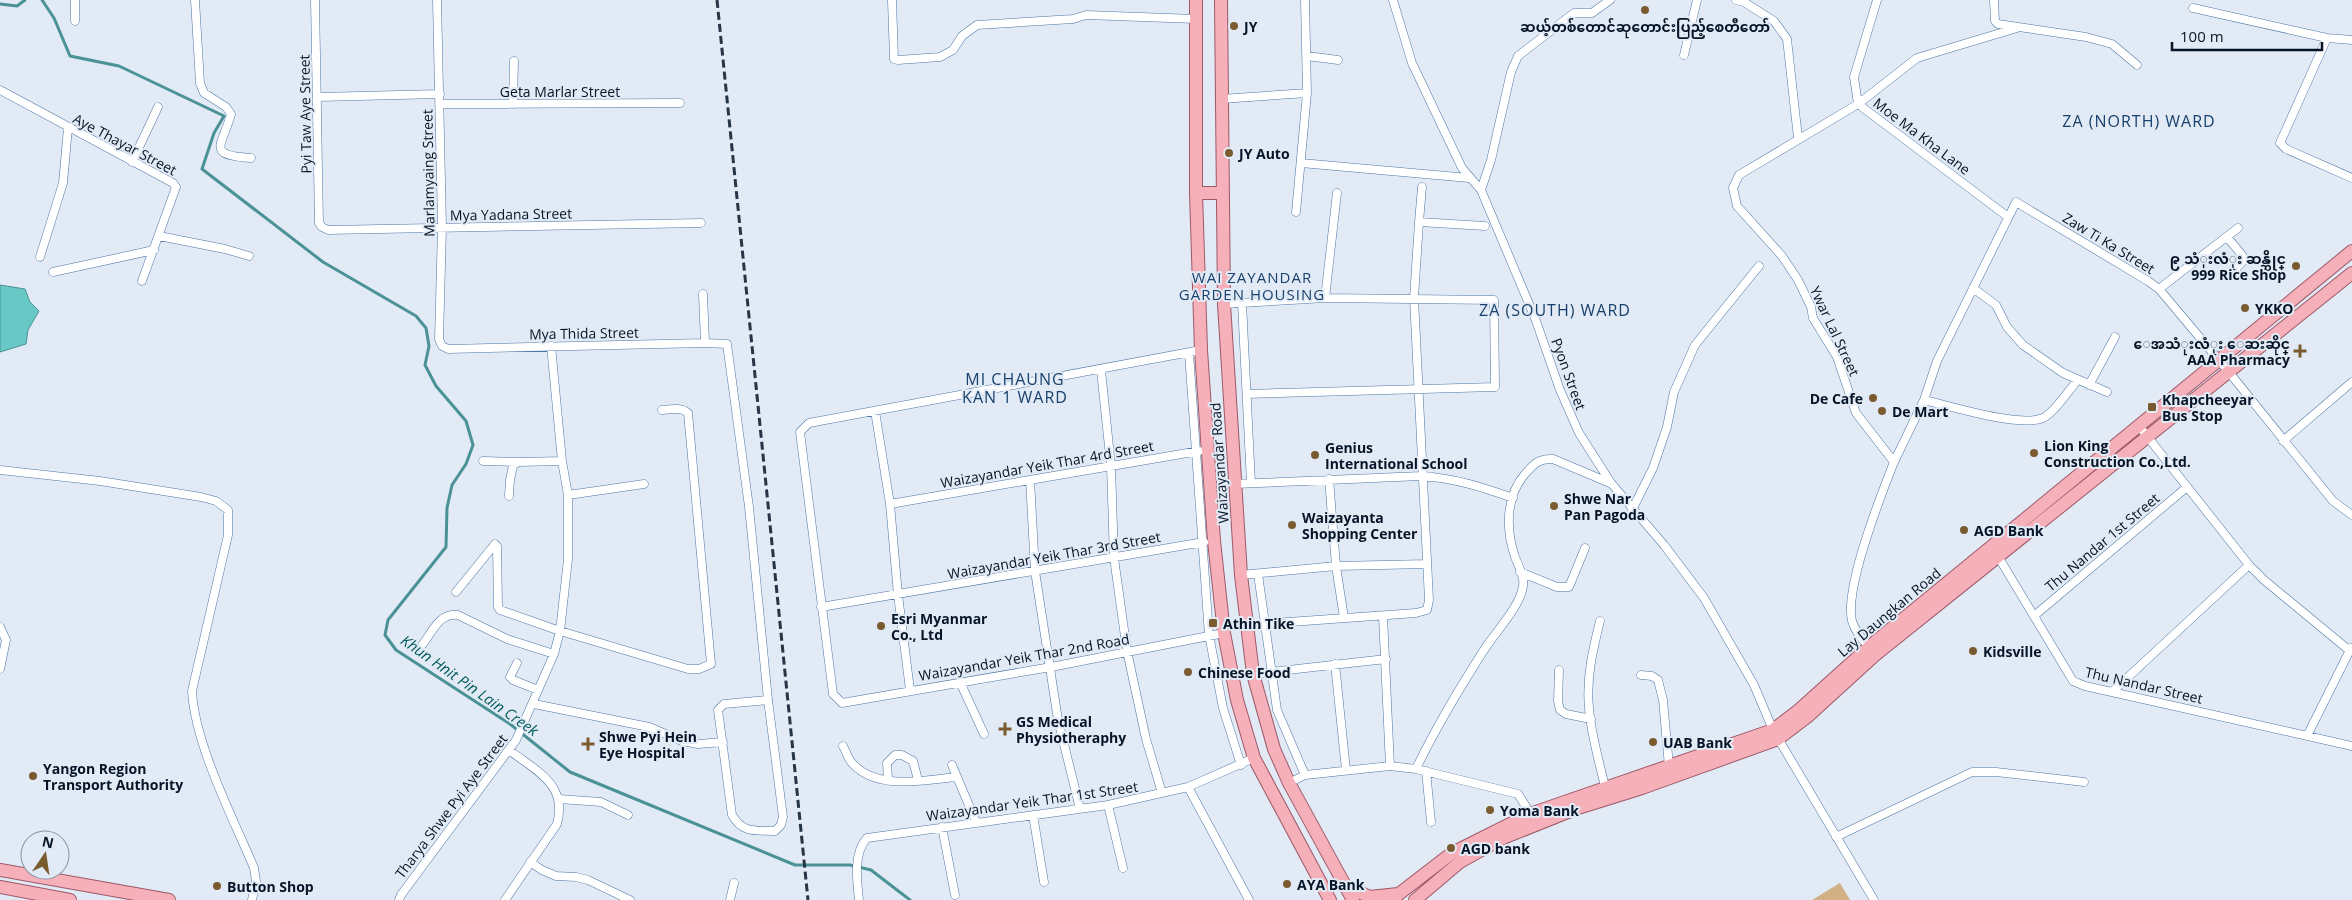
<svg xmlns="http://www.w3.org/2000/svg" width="2352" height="900" viewBox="0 0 2352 900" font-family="'Open Sans','Noto Sans Myanmar',sans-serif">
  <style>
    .green { fill: #d1b086 }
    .water { fill: #67c8c6; stroke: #4a9296 }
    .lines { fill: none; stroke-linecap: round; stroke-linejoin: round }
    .stream { stroke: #4a9296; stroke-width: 3 }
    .minor-casing { stroke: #4d76a5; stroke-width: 9 }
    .primary-casing { stroke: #9d5868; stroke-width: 14 }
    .minor { stroke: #fff; stroke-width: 8 }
    .primary { stroke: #f5b0b9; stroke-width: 12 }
    .rail { stroke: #263446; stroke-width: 3; stroke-dasharray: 8 4; stroke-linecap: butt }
    .poi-dot { fill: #7a5b30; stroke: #e1eaf5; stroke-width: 2 }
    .labels { text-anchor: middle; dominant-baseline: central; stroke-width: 4; stroke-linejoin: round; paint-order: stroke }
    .poi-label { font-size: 14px; font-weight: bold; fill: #051427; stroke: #e1eaf5; text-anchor: start }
    .street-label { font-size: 14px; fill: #051427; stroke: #e1eaf5 }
    .neighbourhood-label { font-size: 15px; letter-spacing: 1px; fill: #19416d; stroke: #e1eaf5 }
    .water-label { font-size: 15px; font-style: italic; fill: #005b5a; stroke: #e1eaf5 }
    .quarter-label { font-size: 16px; letter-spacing: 1px; fill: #19416d; stroke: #e1eaf5 }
  </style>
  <rect width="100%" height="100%" fill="#e1eaf5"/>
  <path class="green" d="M 1840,883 L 1850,900 L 1812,900 Z"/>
  <path class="water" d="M 0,285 L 25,289 L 30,302 L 39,311 L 28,330 L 26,344 L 0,352 Z"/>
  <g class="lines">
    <path class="stream" d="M 42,0 L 54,18 L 70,56 L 119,66 L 224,116 L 214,133 L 202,169 L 323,262 L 416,316 L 426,328 L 429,346 L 425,365 L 436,386 L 466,421 L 473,445 L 466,464 L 452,485 L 447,508 L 446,547 L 388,620 L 385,635 L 396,650 L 510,724 L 570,772 L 795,865 L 850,865 L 871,870 L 910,900
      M 0,4 L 17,6 L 25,0"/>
    <defs>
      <path id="minor" d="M 75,0 L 75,21
        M 195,0 L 200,83 L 204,93 L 226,107 L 231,114 C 223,145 204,155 251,158
        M 315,0 L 319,223 L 322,227 L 328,230 L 701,223
        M 437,0 L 442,227 L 439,339 L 442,346 L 448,349 L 705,343 L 727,344 L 749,507 L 768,700 L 783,817 L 781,825 L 775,831 C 756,830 743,834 732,815 L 718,710 L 724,704 L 768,700
        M 892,0 L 894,59 L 898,60 L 940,57 L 953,50 L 962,36 L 977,25 L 1073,19 L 1086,15 L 1196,19
        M 1393,0 L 1412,63 L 1462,168 L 1481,190 L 1535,318 L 1560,390 L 1579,433 L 1611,483 L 1664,545 L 1704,598 L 1754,685 L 1773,730 L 1874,900
        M 1736,0 L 1744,2 L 1774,21 L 1787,39 L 1798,138
        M 1877,0 L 1854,77 L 1858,104 L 2008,217
        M 1994,0 L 1995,21 L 1998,24 L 2086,37 L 2112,44 L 2137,65
        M 2193,8 L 2327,38 L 2352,40
        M 2327,38 L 2280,143 L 2286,149 L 2352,178
        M 1684,55 L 1697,0
        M 1307,56 L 1338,60
        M 0,90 L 173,183 L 176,187 L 142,281
        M 318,97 L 440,94
        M 1221,99 L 1307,93
        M 440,104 L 680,103
        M 513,104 L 514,61
        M 132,162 L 158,107
        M 1301,163 L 1469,178
        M 1422,187 L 1419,222 L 1485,226
        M 1481,190 L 1491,160 L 1511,72 L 1518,56 L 1574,13 L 1592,13 L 1610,0
        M 1296,212 L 1307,93 L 1305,0
        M 159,236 L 225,249 L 249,256
        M 2227,237 L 2242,255 L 2244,260 L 2233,272
        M 40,257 L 63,183 L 68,128
        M 53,272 L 154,250
        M 1973,288 L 1996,305 L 2007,327 L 2023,345 L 2063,373 L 2107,392
        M 2159,289 L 2238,228
        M 703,294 L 705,343
        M 1325,298 L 1337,193
        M 1242,303 L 1251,483
        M 1224,304 L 1325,298 L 1494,300 L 1495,387 L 1247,394
        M 1201,350 L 809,423 L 800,432 L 833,694 L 842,703 L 1051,667 L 1224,633
        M 1189,353 L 1209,635 L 1223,708 L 1241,765
        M 1101,370 L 1111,466 L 1114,558 L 1127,651 L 1146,739 L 1162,793
        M 2089,385 L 2115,337
        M 1924,400 C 1950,406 2020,428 2043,418 C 2054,413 2069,390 2077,381
        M 875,411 L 890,504 L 898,595 L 910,690
        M 2139,426 L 2249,565 L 2264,580 L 2350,651
        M 2283,441 L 2352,382
        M 483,461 L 518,462
        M 1894,462 L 1924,400 L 1937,361 L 2016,202 L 2148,281 L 2159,289 L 2228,371 L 2333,501 L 2352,515
        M 0,470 L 100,481 L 201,497 L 216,501 L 228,510 L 228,535 L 192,691 C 195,745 233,818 254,868 L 256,881 L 252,900
        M 1329,479 L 1336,566 L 1344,618
        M 1030,480 L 1035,571 L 1058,720 L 1080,809
        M 1235,484 L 1421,476 C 1454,478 1482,487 1513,498
        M 568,495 L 644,484
        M 509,496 L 510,480 L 513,465 L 519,462 L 562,461
        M 890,504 L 1199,451
        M 1632,510 L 1653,468 L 1667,427 L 1674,392 L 1695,345 L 1759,266
        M 1996,553 L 2073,681 L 2085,686 L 2352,746
        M 1520,572 L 1557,587 L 1569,587 L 1585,548
        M 1258,574 L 1277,710 L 1305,775
        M 1241,575 L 1336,566 L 1427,564
        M 456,592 L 495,544 L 497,546 L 498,607 L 500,610 L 560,631 L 688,669 L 699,669 L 711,664 L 688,413 C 682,407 671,409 662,410
        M 821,607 L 1204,542
        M 1383,616 L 1390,766
        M 2034,616 L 2187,487
        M 1600,621 C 1593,649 1586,678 1589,708 C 1591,734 1599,761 1605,787
        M 1247,625 L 1416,613 L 1427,610 L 1429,600 L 1414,298 L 1419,222
        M 0,627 L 6,640 L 0,669
        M 423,644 C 432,632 440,612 458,615 L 507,639 L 554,654
        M 1871,649 C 1864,641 1855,632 1852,621 C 1844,588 1881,495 1894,462 L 1856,413 L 1837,357 L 1813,318 L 1811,307 L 1798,280 L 1782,256 L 1737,206 L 1733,188 L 1739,175 L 1858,104 L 1917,58 L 2017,28
        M 517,663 L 510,677 L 513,680 L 538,690
        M 1335,664 L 1346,770
        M 1559,670 L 1558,701 L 1560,710 L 1566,714 L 1591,719
        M 1253,674 L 1386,659
        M 1641,675 L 1652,676 L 1658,680 L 1663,700 L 1669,766
        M 960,682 L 984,734
        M 2113,691 L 2249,565
        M 534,704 L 649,727 L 682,741 L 698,744 L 723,742
        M 2307,736 L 2351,648
        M 843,746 C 846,751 848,759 852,763 C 877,791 925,780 957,777
        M 952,765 L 976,822
        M 1416,769 C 1436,727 1459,689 1484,650 C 1496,631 1520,607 1523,586 C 1525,577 1518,565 1515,557 C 1506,531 1505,497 1525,474 C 1534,464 1539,458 1553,459 L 1610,483
        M 1426,771 L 1431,822
        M 888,780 L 887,763 L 895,755 L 902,755 L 913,761 L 918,780
        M 1289,783 L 1305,775 L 1390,766 L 1416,769 L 1518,794 L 1532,816
        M 1188,787 L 1249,900
        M 559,799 L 601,802 L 628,815
        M 1108,805 L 1123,868
        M 1033,815 L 1044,882
        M 942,827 L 955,895
        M 1836,837 L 1972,772 L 1996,772 L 2084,782
        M 530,862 L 542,870 L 556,876 L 576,877 L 588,880 L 630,900
        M 399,900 L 401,895 L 516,740 L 554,654 L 560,631 L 568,559 L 568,495 L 562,461 L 551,346
        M 505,900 L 557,824 C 568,784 536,771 509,750
        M 730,900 L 734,883
        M 859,900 C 857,881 853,853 867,838 L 1108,805 L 1188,787 L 1254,758"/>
      <path id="primary" d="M 1196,0 L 1196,193 L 1201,350 L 1214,541 L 1224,633 L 1237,700 L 1254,758 L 1330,900
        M 1221,0 L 1224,304 L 1241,575 L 1253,674 L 1274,749 L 1289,783 L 1353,900
        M 1196,193 L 1223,193
        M 0,870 L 169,900
        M 1346,886 L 1370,897 L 1398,894
        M 0,887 L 70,900
        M 1391,900 L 1452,853 L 1530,814 L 1773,730 L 1799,710 L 1869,647 L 2352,251
        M 1415,900 L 1460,862 L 1503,838 L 1578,808 L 1642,788 L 1778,739 L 1807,717 L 1875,655 L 2352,273"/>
    </defs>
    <use href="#minor" class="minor-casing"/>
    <use href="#primary" class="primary-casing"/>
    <use href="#minor" class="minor"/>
    <use href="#primary" class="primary"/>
    <path class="rail" d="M 717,0 L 808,900"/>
  </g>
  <g class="poi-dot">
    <circle cx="1645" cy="10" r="5"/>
    <circle cx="1234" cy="26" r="5"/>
    <circle cx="1229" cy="153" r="5"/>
    <circle cx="2296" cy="266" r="5"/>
    <circle cx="2245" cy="308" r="5"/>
    <path d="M2297.5 343.5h5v5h5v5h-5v5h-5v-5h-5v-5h5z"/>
    <circle cx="1873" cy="398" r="5"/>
    <rect x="2147" y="402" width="10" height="10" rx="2.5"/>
    <circle cx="1882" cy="411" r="5"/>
    <circle cx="2034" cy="453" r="5"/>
    <circle cx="1315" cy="455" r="5"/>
    <circle cx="1554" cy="506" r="5"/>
    <circle cx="1292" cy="525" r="5"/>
    <circle cx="1964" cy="530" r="5"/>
    <rect x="1208" y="618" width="10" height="10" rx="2.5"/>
    <circle cx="881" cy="626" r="5"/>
    <circle cx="1973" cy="651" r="5"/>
    <circle cx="1188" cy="672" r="5"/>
    <path d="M1002.5 721.5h5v5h5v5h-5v5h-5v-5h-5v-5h5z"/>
    <circle cx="1653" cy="742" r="5"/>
    <path d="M585.5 736.5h5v5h5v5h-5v5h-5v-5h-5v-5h5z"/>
    <circle cx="33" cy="776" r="5"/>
    <circle cx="1490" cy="810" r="5"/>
    <circle cx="1451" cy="848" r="5"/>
    <circle cx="1287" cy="884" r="5"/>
    <circle cx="217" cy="886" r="5"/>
  </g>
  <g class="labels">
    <g class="poi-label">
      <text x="1244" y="26">JY</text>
      <text x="1645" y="26" text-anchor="middle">ဆယ့်တစ်တောင်ဆုတောင်းပြည့်စေတီတော်</text>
      <text x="1239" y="153">JY Auto</text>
      <text x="2286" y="258" text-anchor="end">၉ သံုးလံုး ဆန္ဆိုင္<tspan x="2286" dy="16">999 Rice Shop</tspan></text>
      <text x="2255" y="308">YKKO</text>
      <text x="2290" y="343" text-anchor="end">ေအသံုးလံုး ေဆးဆိုင္<tspan x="2290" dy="16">AAA Pharmacy</tspan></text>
      <text x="1863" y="398" text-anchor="end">De Cafe</text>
      <text x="2162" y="399">Khapcheeyar<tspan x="2162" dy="16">Bus Stop</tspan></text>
      <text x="1892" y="411">De Mart</text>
      <text x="2044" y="445">Lion King<tspan x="2044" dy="16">Construction Co.,Ltd.</tspan></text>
      <text x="1325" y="447">Genius<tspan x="1325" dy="16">International School</tspan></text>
      <text x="1564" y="498">Shwe Nar<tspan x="1564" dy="16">Pan Pagoda</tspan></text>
      <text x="1302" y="517">Waizayanta<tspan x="1302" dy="16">Shopping Center</tspan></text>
      <text x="1974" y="530">AGD Bank</text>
      <text x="891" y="618">Esri Myanmar<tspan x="891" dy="16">Co., Ltd</tspan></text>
      <text x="1223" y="623">Athin Tike</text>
      <text x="1983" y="651">Kidsville</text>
      <text x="1198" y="672">Chinese Food</text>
      <text x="1016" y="721">GS Medical<tspan x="1016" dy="16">Physiotheraphy</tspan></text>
      <text x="599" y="736">Shwe Pyi Hein<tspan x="599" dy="16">Eye Hospital</tspan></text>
      <text x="1663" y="742">UAB Bank</text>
      <text x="43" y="768">Yangon Region<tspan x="43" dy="16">Transport Authority</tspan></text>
      <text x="1500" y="810">Yoma Bank</text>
      <text x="1461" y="848">AGD bank</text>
      <text x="1297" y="884">AYA Bank</text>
      <text x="227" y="886">Button Shop</text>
    </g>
    <g class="street-label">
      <text x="560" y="91">Geta Marlar Street</text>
      <text transform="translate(305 114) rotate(-91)">Pyi Taw Aye Street</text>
      <text transform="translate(1922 136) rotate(37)">Moe Ma Kha Lane</text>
      <text transform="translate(125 144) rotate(28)">Aye Thayar Street</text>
      <text transform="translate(428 173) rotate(-91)">Marlamyaing Street</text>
      <text transform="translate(511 214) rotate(-1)">Mya Yadana Street</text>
      <text transform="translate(2109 243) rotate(31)">Zaw Ti Ka Street</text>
      <text transform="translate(1835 331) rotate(65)">Ywar Lal Street</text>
      <text transform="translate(584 333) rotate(-1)">Mya Thida Street</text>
      <text transform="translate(1569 374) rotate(70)">Pyon Street</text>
      <text transform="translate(1219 463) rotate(-94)">Waizayandar Road</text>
      <text transform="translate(1047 464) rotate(-10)">Waizayandar Yeik Thar 4rd Street</text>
      <text transform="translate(2102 542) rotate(-40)">Thu Nandar 1st Street</text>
      <text transform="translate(1054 555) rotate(-10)">Waizayandar Yeik Thar 3rd Street</text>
      <text transform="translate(1889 612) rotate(-40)">Lay Daungkan Road</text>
      <text transform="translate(1024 657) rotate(-10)">Waizayandar Yeik Thar 2nd Road</text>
      <text transform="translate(2144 685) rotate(13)">Thu Nandar Street</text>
      <text transform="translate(1032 801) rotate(-8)">Waizayandar Yeik Thar 1st Street</text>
      <text transform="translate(451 806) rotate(-53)">Tharya Shwe Pyi Aye Street</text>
    </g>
    <g class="neighbourhood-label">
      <text x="1252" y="277">WAI ZAYANDAR<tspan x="1252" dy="17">GARDEN HOUSING</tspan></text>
    </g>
    <g class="water-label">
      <text transform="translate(470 685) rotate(35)">Khun Hnit Pin Lain Creek</text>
    </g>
    <g class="quarter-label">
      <text x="2139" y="121">ZA (NORTH) WARD</text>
      <text x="1555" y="310">ZA (SOUTH) WARD</text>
      <text x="1015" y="379">MI CHAUNG<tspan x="1015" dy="18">KAN 1 WARD</tspan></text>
    </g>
  </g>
  <g transform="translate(45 855) rotate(13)"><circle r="24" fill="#e1eaf5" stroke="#8994a3"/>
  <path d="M0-4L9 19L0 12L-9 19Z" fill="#7a5b30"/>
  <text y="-8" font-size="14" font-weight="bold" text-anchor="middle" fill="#051427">N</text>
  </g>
  <path d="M2172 42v8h150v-8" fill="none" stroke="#051427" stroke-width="2.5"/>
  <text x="2180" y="42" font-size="15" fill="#051427" stroke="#e1eaf5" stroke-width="4" paint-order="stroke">100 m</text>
</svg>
